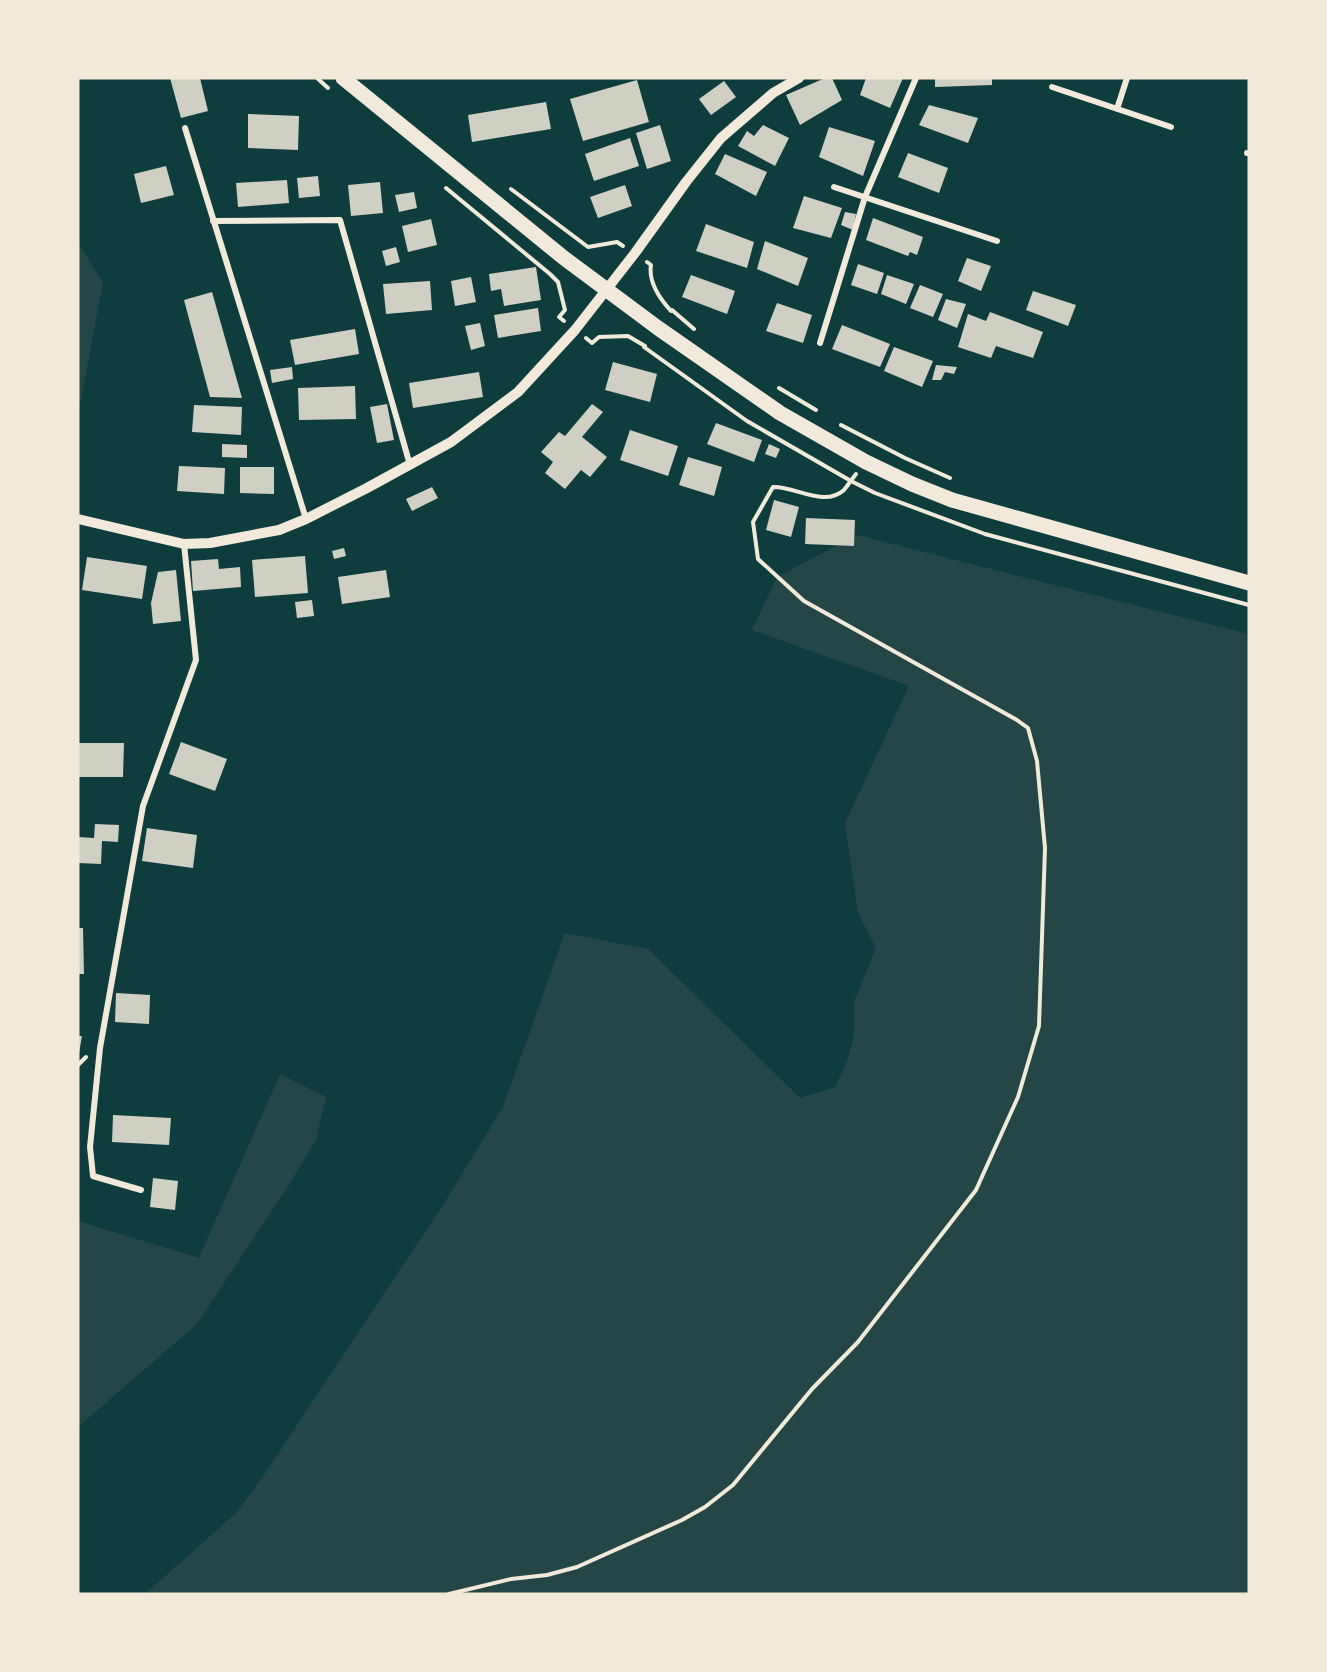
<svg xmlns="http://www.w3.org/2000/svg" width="1327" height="1672" viewBox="0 0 1327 1672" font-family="Cabin,sans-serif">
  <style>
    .green { fill: #244646 }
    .building { fill: #cfcfc3 }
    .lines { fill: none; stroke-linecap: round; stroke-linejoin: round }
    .path { stroke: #f1e9da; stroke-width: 4 }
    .minor { stroke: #f1e9da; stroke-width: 6 }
    .tertiary { stroke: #f1e9da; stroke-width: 10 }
    .primary { stroke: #f1e9da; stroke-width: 15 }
  </style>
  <rect width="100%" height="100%" fill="#0f3d3e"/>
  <path class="green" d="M 78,243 L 103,282 L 78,416 Z
    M 857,535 L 1249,634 L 1249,1594 L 145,1594 L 236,1513 L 264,1475 L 441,1208 L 503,1107 L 565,933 L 648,949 L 800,1098 L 835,1087 L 848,1059 L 854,1034 L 854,1002 L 876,948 L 858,913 L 845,823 L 909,686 L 752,630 L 777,577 Z
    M 280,1074 L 326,1097 L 316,1140 L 285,1191 L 197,1324 L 78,1427 L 78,1221 L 199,1258 Z"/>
  <path class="building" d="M 170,78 L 200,78 L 208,111 L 181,118 Z
    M 825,78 L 832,78 L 842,100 L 800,125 L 786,95 Z
    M 866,78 L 903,78 L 890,108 L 860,95 Z
    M 935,78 L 992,78 L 992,85 L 935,87 Z
    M 637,80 L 649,122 L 583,141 L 570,99 Z
    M 724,81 L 736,97 L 711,115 L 699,99 Z
    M 546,102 L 551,129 L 472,142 L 468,115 Z
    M 929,105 L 978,118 L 968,143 L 919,125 Z
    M 248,114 L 299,116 L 298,150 L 248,148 Z
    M 660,125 L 671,161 L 647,169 L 636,133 Z
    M 763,125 L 789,138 L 775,166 L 738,146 L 747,131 L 754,136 Z
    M 829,127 L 875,141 L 863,176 L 819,157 Z
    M 630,138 L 639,166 L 594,181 L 585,154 Z
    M 908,153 L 948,168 L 939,193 L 898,177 Z
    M 725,154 L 767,172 L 756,196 L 715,174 Z
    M 166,166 L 174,195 L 141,203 L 134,174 Z
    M 318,176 L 320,196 L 299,198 L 297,178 Z
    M 287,180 L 289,203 L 238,207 L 236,183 Z
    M 380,182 L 383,213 L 351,216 L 348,185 Z
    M 625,185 L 632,206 L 598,218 L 590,197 Z
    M 414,192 L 417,208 L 399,212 L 395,195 Z
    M 804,196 L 842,208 L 831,238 L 793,228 Z
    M 845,212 L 856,214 L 853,230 L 841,225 Z
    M 873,218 L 923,237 L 917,255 L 910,252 L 908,256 L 866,240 Z
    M 431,219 L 437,245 L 408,252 L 402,226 Z
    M 706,224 L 754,242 L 747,268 L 696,251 Z
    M 765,241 L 808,258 L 798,286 L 757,269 Z
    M 396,247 L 400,262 L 386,266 L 382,251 Z
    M 967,258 L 991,266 L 981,291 L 958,281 Z
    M 858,264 L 884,273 L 877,294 L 851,285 Z
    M 536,267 L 541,300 L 504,306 L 501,289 L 491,291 L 489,274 Z
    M 691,275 L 735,291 L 727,314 L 682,297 Z
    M 887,275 L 914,284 L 906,304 L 881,294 Z
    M 471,277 L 476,302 L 455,306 L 451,281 Z
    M 430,281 L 432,310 L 386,314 L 383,284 Z
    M 920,285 L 943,294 L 933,317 L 910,308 Z
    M 1033,291 L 1076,305 L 1068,326 L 1026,310 Z
    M 212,292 L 242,398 L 210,397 L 184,300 Z
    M 946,299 L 966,304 L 957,328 L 938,320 Z
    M 777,303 L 812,315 L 803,343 L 766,331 Z
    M 538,308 L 541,331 L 498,338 L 494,315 Z
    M 990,312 L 1043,332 L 1033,358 L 996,346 L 991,358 L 958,347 L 968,314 L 986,321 Z
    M 480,323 L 485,346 L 471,350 L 465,326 Z
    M 842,325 L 890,344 L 880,367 L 832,349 Z
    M 355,329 L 359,354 L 295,365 L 290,340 Z
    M 894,347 L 933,361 L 922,387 L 884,371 Z
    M 613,362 L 657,374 L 650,402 L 605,390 Z
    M 936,365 L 957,367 L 954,374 L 945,372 L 941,380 L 932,380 Z
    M 292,367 L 293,379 L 272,383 L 270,370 Z
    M 479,372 L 483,397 L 413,408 L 409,383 Z
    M 355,386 L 356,419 L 299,420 L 298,388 Z
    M 387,404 L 394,440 L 377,443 L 370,407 Z
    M 592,404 L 603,412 L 582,437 L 607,457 L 590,477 L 581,470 L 565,489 L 545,473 L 553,462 L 541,452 L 559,432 L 565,436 Z
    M 194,405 L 242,407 L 241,435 L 192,432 Z
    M 716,423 L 762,440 L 754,462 L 707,444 Z
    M 630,430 L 678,446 L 668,476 L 620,460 Z
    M 222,444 L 247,445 L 247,458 L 222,457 Z
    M 769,444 L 780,449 L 776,458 L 765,454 Z
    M 688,457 L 722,467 L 714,496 L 679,485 Z
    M 179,466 L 225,468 L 224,494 L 177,491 Z
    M 240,467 L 274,467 L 274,494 L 240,493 Z
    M 432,487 L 438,498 L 412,511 L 406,499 Z
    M 774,500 L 799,507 L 791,537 L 766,530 Z
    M 806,518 L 855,520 L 854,546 L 805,544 Z
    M 344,548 L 346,556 L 334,559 L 332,551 Z
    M 305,556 L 308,593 L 255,597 L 252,560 Z
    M 87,557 L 147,566 L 142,599 L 82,590 Z
    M 218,559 L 219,569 L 240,567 L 241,587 L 193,591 L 191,561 Z
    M 176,570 L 181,621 L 153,624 L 151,603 L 158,572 Z
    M 386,570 L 390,597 L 342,604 L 338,577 Z
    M 312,600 L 314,616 L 297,618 L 295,602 Z
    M 181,742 L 227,759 L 215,791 L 169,774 Z
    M 78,743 L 124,743 L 123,777 L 78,777 Z
    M 95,824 L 119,825 L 118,842 L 102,841 L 101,864 L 78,863 L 78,837 L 94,838 Z
    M 147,828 L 197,835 L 193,868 L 142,861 Z
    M 78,928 L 83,928 L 84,974 L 78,974 Z
    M 116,993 L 150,995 L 149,1024 L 115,1022 Z
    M 78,1036 L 82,1036 L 79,1053 L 78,1053 Z
    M 113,1115 L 171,1118 L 169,1145 L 112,1142 Z
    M 153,1178 L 178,1181 L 175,1210 L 150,1207 Z"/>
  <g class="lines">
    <path class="path" d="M 317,78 L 328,88
      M 446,188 L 550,274 L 558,282 L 565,310 L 559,317 L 564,321
      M 511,189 L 588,247 L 617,242 L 623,246
      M 647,262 L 651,265 C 648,283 660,299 671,311
      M 672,310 L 694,329
      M 586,338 L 592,343 L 599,337 L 628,336 L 645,346
      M 644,347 L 747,421 L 851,481 L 875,493 L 985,534 L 1249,605
      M 779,388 L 816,410
      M 841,425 L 905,458 L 950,478
      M 78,1065 L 86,1057
      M 449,1594 L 511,1579 L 547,1575 L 577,1567 L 682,1520 L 705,1507 L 733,1485 L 812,1389 L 858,1342 L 976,1190 L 1018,1097 L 1039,1026 L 1045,848 L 1037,761 L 1028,728 L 1017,720 L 804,601 L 758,559 L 753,522 L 773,487 C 795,486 824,508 844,490 C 848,485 852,479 856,474"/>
    <path class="minor" d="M 1052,87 L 1171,127
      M 1117,109 L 1127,78
      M 185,128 L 306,519
      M 1247,153 L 1249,153
      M 834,187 L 997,241
      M 213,221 L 340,220 L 410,465
      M 820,343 L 865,197 L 916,78
      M 141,1190 L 93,1176 L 90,1147 L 100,1048 L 143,806 L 196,660 L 184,544"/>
    <path class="tertiary" d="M 78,519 L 184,544 L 210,543 L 279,530 L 306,519 L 367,488 L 451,442 L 518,392 L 575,330 L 635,253 L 686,182 L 721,138 L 773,93 L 799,78"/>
    <path class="primary" d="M 343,78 L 564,258 L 658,328 L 780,413 L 866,462 L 912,484 L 952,500 L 1249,583"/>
  </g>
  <rect width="1327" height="1672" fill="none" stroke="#f1e9da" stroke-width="159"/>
</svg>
